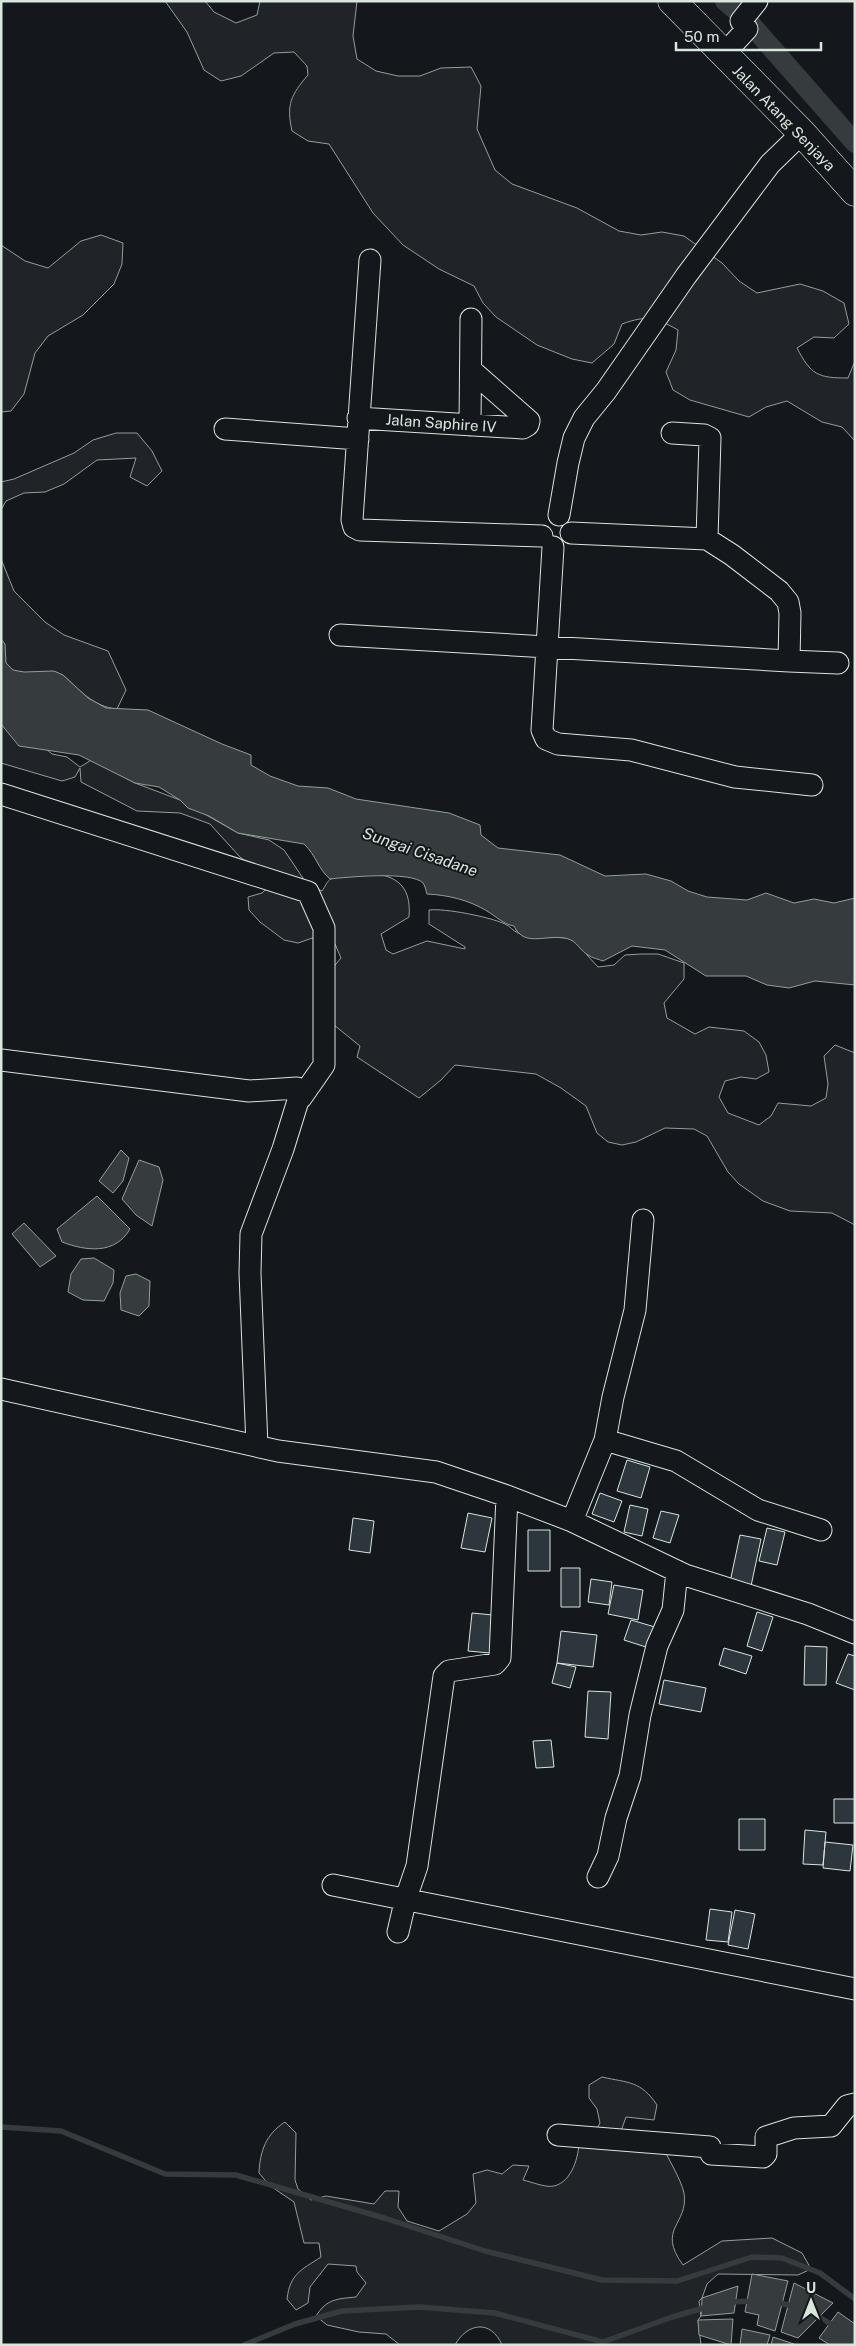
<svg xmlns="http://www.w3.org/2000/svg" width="856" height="2346" viewBox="0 0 856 2346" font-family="'Public Sans',sans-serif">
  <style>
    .green { fill: #202428; stroke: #939e99 }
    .water { fill: #363b3e; stroke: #939e99 }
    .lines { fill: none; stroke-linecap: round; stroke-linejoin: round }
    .stream { stroke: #363b3e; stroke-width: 5.5 }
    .canal { stroke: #363b3e; stroke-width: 20 }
    .building { fill: #2c363c; stroke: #d8e6dc }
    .minor-casing { stroke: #d8e6dc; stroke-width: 23 }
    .major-casing { stroke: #d8e6dc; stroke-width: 29 }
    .minor { stroke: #14181c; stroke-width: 21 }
    .major { stroke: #14181c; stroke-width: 28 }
    .labels { text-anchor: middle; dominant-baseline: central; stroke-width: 4; stroke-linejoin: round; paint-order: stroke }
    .street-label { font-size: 15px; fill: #d8e6dc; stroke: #14181c }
    .water-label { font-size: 16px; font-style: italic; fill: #d8e6dc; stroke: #14181c }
  </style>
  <rect width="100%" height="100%" fill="#14181c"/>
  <path class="green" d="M 165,1 L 205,1 L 214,12 L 236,23 L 257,15 L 260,1 L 357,1 L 353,36 L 357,59 L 376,71 L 398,76 L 420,76 L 441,68 L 471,67 L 481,86 L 477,129 L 495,170 L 512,184 L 577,208 L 619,231 L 641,235 L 662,232 L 684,236 L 722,263 L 739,281 L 757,293 L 800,284 L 823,291 L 844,303 L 849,324 L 834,338 L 814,337 L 797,348 C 811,375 818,378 848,378 L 855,361 L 855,441 L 842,427 L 822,422 L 787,401 L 766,407 L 749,417 L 690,400 L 673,390 L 666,372 L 676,350 L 678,330 C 655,317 647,315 622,324 L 614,344 L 592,363 L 572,359 L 537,345 L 496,317 L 483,303 L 474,286 L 439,269 L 403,245 L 373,213 L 329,144 L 308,141 L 292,131 C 286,104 291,95 308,75 L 307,66 L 294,52 L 274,53 L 241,76 L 221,81 L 204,70 L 187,32 Z
    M 101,235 L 123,243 L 122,264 L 114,284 L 83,315 L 48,336 L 35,353 L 24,394 L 11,411 L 1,412 L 1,245 L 25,261 L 48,268 L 81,241 Z
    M 116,433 L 137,433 L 152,451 L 162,471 L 147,486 L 130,477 L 136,458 L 97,460 L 64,484 L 45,492 L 24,493 L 6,501 L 1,510 L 1,482 L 14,479 L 74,453 L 93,440 Z
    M 1,559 L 14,591 L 45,622 L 64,635 L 108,651 L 126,690 L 117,709 C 94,707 79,690 63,675 L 31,677 L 1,667 Z
    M 1,723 L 29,734 L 52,754 L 67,757 L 80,767 L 93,759 L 135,783 L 180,800 L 238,833 L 269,840 L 284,850 L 307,884 L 322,891 C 325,887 327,881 331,879 C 341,872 351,873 361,873 C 393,873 412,883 409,917 L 381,934 L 386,950 L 393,954 L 427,941 L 465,949 L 465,947 L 429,924 L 429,910 C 445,908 490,917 505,924 C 510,926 513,931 518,933 C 538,940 559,935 579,940 L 587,955 L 598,967 L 614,965 L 625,955 L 641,954 L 658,954 L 684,963 L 684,979 L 664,1003 L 667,1018 L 695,1034 L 709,1027 L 744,1031 L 759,1042 L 766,1055 L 769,1072 L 756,1079 L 741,1077 L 725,1081 L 719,1097 L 728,1113 L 759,1125 L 771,1116 L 778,1103 L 811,1106 L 826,1098 L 828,1084 L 824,1056 L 835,1045 L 855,1053 L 855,1225 L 832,1213 L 790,1211 L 763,1201 L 739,1184 L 728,1172 L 707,1136 L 694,1129 L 665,1128 L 636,1142 L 622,1145 L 608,1142 L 597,1133 L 586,1106 L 561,1088 L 536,1074 L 455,1065 L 441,1080 L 419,1098 L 357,1057 L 360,1046 L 329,1021 L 321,982 L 341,958 L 335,944 L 324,934 L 298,943 L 284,940 L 260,922 L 249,910 L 248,897 L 262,893 L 274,882 L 240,857 L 210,824 L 180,813 L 137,811 L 81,782 L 80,768 L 75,777 L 62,781 L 1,763 Z
    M 602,2077 C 629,2083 641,2081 657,2105 L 654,2120 L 626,2117 L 621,2131 L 661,2143 C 667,2157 681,2179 684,2193 C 689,2225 656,2228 683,2265 L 722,2241 L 772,2238 L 802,2253 L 811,2269 L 798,2275 L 718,2274 L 707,2284 L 702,2298 L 699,2301 L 701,2316 L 698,2320 L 701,2345 L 502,2345 C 491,2319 467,2323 455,2345 L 400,2345 L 386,2334 L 359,2332 L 327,2325 L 316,2316 C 327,2299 336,2299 356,2297 L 366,2283 L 357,2272 L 356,2266 L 328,2264 L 310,2287 L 308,2303 L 296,2310 L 287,2299 C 290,2274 301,2270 321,2257 L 319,2243 L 304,2243 L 294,2202 L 269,2185 L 259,2173 C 260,2151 266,2134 285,2122 L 296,2133 L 295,2180 L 298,2189 L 311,2200 L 326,2196 L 374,2204 L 385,2191 L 399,2191 L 398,2207 L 407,2221 L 439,2231 L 467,2214 L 476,2203 L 473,2174 L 487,2170 L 502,2174 L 513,2165 L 529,2166 L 523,2180 C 532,2182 546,2188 554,2186 C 572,2182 579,2156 579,2141 L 593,2135 L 600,2123 L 597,2109 L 589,2098 L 589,2085 Z"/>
  <path class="water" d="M 1,639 L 5,644 L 6,663 L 13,670 L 24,672 L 54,671 L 63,675 L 88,698 L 106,708 L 148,710 L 222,744 L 251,755 L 251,765 L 270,776 L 298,786 L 328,788 L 356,799 L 449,813 L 480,825 L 481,835 L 498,848 L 560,855 L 605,876 L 646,874 L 671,881 L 688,891 L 707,897 L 747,900 L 766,893 L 794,903 L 814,899 L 834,903 L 855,898 L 855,985 L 815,981 L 789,988 L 767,985 L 746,976 L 706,976 L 665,950 L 632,946 L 603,961 C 598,959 592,958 588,955 C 582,952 577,943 571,940 C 551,931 525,950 514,926 C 503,924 497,917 487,911 C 469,900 448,895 427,894 C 426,891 425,885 423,883 C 412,871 347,877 330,879 C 318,869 316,855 304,844 L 238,833 L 209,816 L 188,808 L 180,800 L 159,787 L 135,783 L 79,755 L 19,746 L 1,724 Z
    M 121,1150 L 129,1158 L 123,1181 L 113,1193 L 99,1181 Z
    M 139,1160 L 159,1167 L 163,1180 L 152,1226 L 136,1215 L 122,1199 Z
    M 97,1196 L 130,1229 C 115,1255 86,1251 62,1242 L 57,1229 Z
    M 24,1223 L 56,1256 L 40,1267 L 12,1234 Z
    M 94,1258 L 114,1270 L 113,1283 L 104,1301 L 83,1300 L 68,1292 L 71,1274 L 81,1259 Z
    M 136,1274 L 150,1281 L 149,1306 L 139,1316 L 121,1310 L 120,1293 L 126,1276 Z
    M 752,2274 L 788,2281 L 775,2331 L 757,2325 L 759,2315 L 745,2312 Z
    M 794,2283 L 833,2303 L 798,2338 L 781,2332 Z
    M 738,2286 L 734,2313 L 701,2316 L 702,2298 Z
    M 838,2312 L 855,2324 L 855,2345 L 830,2345 L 819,2338 Z
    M 733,2319 L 731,2345 L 699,2335 L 698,2320 Z
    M 742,2329 L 770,2335 L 767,2345 L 740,2345 Z
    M 773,2337 L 794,2344 L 794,2345 L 771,2345 Z"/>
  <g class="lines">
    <path class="stream" d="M 1,2127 L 61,2131 L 165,2174 L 236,2175 L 384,2218 L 485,2251 L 602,2280 L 677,2281 L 752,2257 L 782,2258 L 820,2273 L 855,2299
      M 728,2302 L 754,2301
      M 776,2302 L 796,2307
      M 814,2314 L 836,2327
      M 244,2345 L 295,2324 L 342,2311 L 419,2307 L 495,2313 L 603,2342 L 672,2317 L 707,2307"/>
    <path class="canal" d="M 725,1 L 748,21 L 855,143"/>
  </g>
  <path class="building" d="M 627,1460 L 650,1467 L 641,1498 L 617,1491 Z
    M 600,1493 L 622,1501 L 614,1522 L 592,1514 Z
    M 630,1505 L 648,1509 L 642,1536 L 624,1532 Z
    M 661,1511 L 679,1515 L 670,1543 L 653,1538 Z
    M 468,1513 L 492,1518 L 485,1552 L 461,1548 Z
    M 353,1518 L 374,1521 L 370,1553 L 349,1550 Z
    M 767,1528 L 785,1532 L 777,1565 L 759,1561 Z
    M 528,1530 L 550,1530 L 550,1571 L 528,1571 Z
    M 740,1535 L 761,1539 L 751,1586 L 730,1582 Z
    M 561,1568 L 580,1568 L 580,1607 L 561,1607 Z
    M 591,1579 L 612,1582 L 609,1605 L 588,1602 Z
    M 614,1585 L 643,1590 L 638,1620 L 608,1614 Z
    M 757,1612 L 773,1617 L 762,1651 L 747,1646 Z
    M 472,1613 L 493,1615 L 490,1653 L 468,1651 Z
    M 631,1620 L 655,1627 L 649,1648 L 624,1640 Z
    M 561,1631 L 597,1635 L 593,1667 L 557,1663 Z
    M 805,1646 L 827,1647 L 826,1685 L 804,1685 Z
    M 724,1648 L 752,1656 L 746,1674 L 719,1665 Z
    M 848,1654 L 855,1656 L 855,1690 L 836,1683 Z
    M 557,1663 L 576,1667 L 570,1688 L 552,1683 Z
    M 664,1680 L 706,1688 L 701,1712 L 659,1704 Z
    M 588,1691 L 611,1692 L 608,1739 L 585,1737 Z
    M 551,1740 L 554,1767 L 536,1768 L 533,1741 Z
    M 834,1799 L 855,1799 L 855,1823 L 834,1823 Z
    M 739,1819 L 765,1819 L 765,1850 L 739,1850 Z
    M 805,1830 L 826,1832 L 823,1865 L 803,1864 Z
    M 825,1842 L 853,1845 L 850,1871 L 823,1868 Z
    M 710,1909 L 732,1912 L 728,1942 L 706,1940 Z
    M 735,1910 L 755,1914 L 748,1949 L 728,1945 Z"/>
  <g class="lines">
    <defs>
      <path id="minor" d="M 723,55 L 747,29 L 741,21 L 757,1
        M 370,260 L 352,520 L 354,527 L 360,530 L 542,536
        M 358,418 L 523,428 L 528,425 L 529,421 L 471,370
        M 470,425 L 471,319
        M 225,429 L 358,439
        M 672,433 L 704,435 L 710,438 L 707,539
        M 559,515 L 568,463 L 574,438 L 584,418 L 606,391 L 686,276 L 770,164 L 802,133
        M 553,547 L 542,730 L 546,739 L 558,744 L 631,750 L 735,777 L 812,785
        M 340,635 L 789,661 L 790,613 L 788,602 L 779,591 L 732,555 L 707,539 L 571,533
        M 789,661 L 838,663
        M 1,794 L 308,892 L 324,928 L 324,1065 L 301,1098
        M 1,1060 L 249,1091 L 297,1088 L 301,1091 L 283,1149 L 251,1234 L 250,1273 L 257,1446
        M 1,1389 L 278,1451 L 436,1472 L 507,1496 L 572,1521 L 685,1575 L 808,1614 L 855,1633
        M 605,1440 L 676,1461 L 758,1510 L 821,1530
        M 572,1521 L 605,1440 L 613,1397 L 635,1310 L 643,1220
        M 598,1877 L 608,1856 L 616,1818 L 630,1776 L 640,1715 L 657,1646 L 673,1610 L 677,1571
        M 333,1885 L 855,1989
        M 398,1932 L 406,1898 L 417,1866 L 444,1676 L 449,1671 L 495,1664 L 500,1658 L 507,1496
        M 558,2135 L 710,2147 L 711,2154 L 763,2157 L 766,2154 L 766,2137 L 794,2128 L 831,2126 L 847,2106 L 855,2104"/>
      <path id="major" d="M 672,1 L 802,133 L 855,192"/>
    </defs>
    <use href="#minor" class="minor-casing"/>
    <use href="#major" class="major-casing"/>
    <use href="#minor" class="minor"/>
    <use href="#major" class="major"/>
  </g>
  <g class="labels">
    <g class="street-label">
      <text transform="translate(784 118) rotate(46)">Jalan Atang Senjaya</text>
      <text transform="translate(441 423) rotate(4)">Jalan Saphire IV</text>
    </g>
    <g class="water-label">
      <text transform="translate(420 852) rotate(19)">Sungai Cisadane</text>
    </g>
  </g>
  <rect width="856" height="2346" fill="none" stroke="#d8e6dc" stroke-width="5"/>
  <g transform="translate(811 2301)" stroke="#14181c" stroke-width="4" paint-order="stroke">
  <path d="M0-4L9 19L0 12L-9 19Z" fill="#d8e6dc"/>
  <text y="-8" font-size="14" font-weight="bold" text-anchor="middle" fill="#d8e6dc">U</text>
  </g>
  <path d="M676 42v8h145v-8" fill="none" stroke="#d8e6dc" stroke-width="2.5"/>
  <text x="684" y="42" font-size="15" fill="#d8e6dc" stroke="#14181c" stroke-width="4" paint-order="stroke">50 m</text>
</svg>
